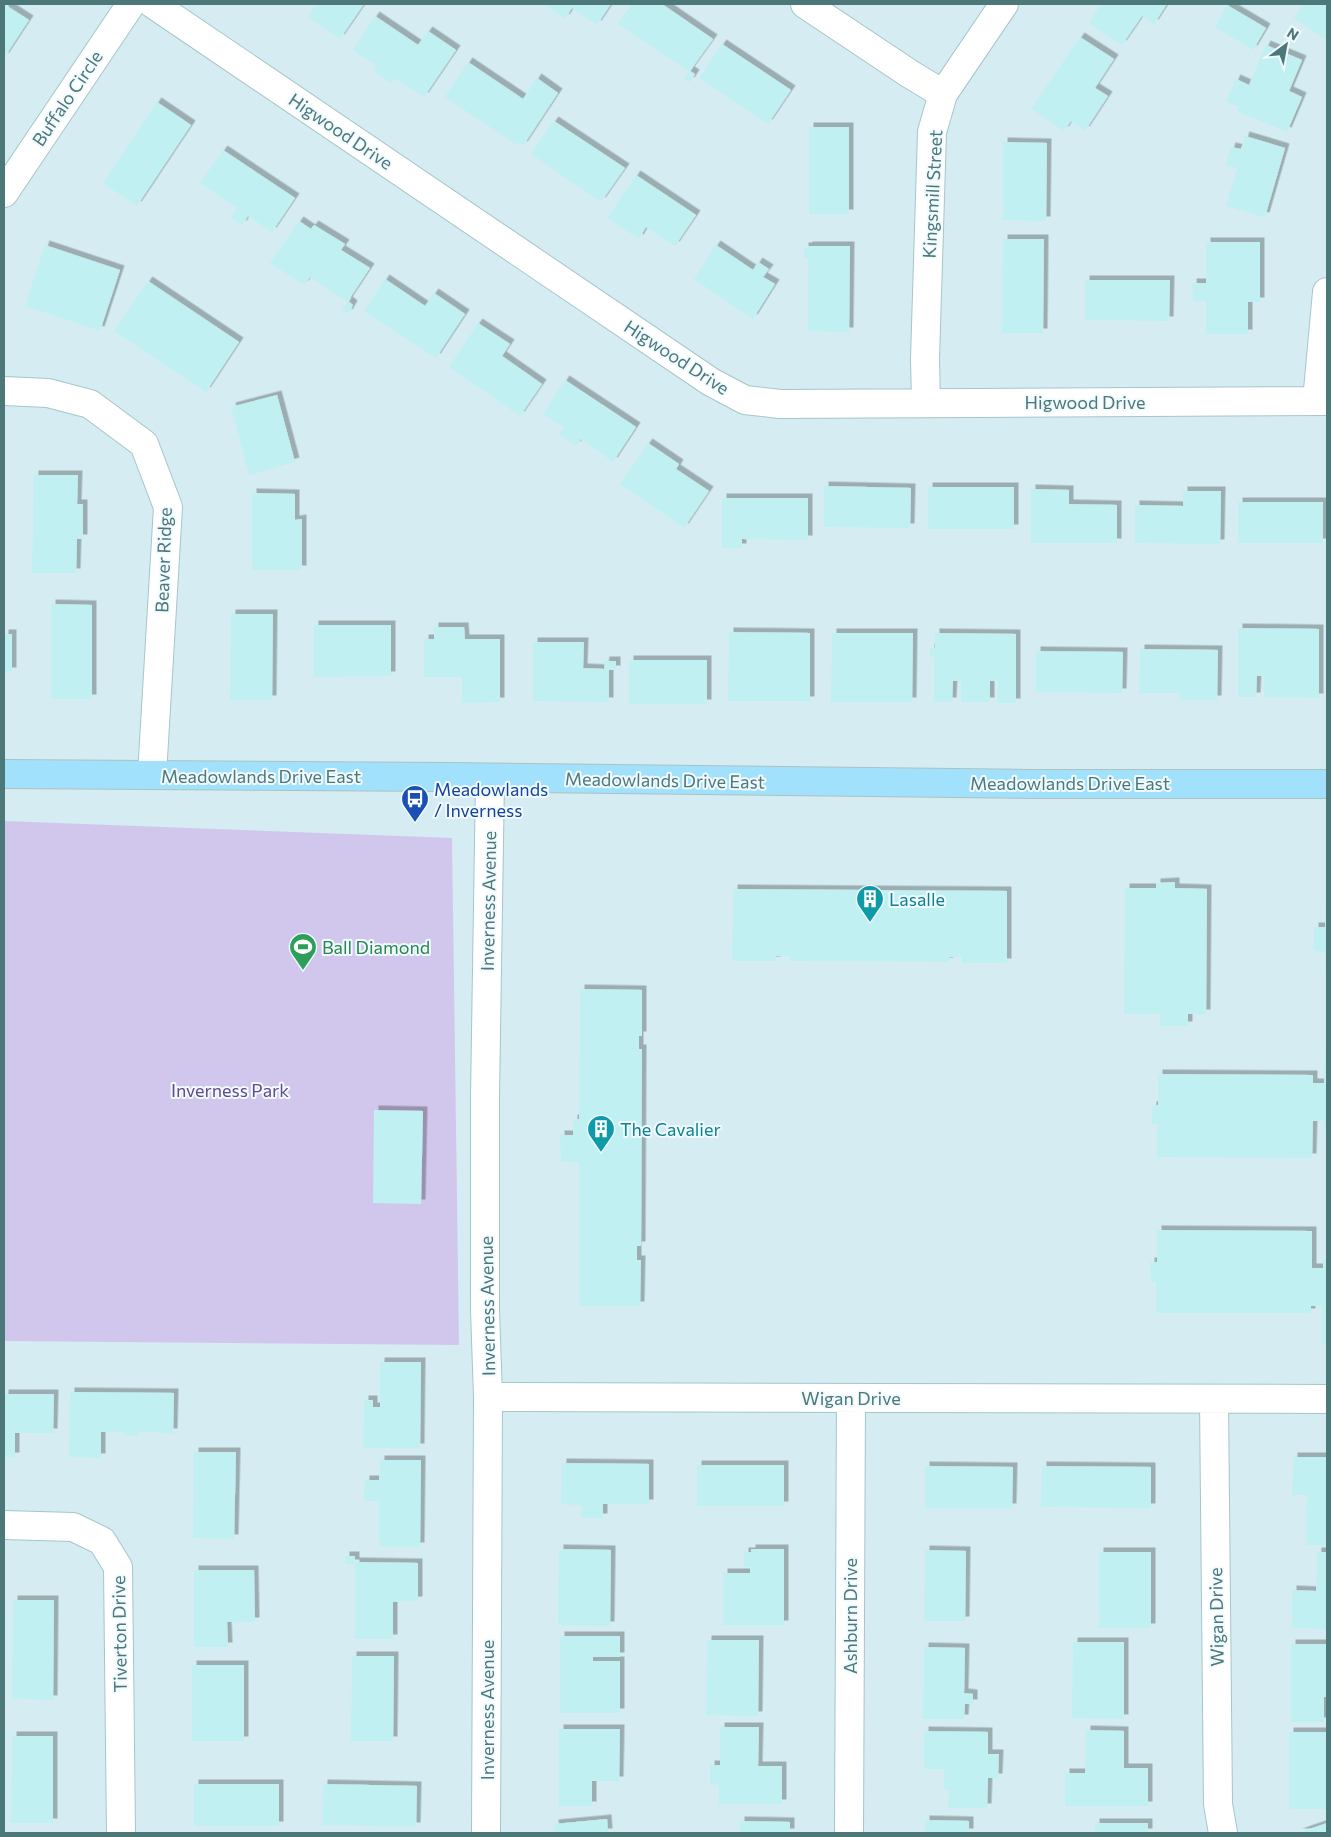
<svg xmlns="http://www.w3.org/2000/svg" width="1331" height="1837" viewBox="0 0 1331 1837" font-family="Commissioner,sans-serif">
  <style>
    .residential { fill: #d5ecf2 }
    .green { fill: #d1c7ec }
    .building { fill: #c1f0f3; filter: url(#shadow) }
    .lines { fill: none; stroke-linecap: round; stroke-linejoin: round }
    .minor-casing { stroke: #a6c6c9; stroke-width: 30 }
    .major-casing { stroke: #adc1c1; stroke-width: 30 }
    .minor { stroke: #fff; stroke-width: 28 }
    .major { stroke: #a2e1fc; stroke-width: 28 }
    .labels { text-anchor: middle; dominant-baseline: central; stroke-width: 4; stroke-linejoin: round; paint-order: stroke }
    .street-label { font-size: 18px; fill: #4c7879; stroke: #f1fbff }
    .transit-label { font-size: 18px; fill: #164399; stroke: #f1fbff; text-anchor: start }
    .culture-label { font-size: 18px; fill: #0d838f; stroke: #f1fbff; text-anchor: start }
    .leisure-label { font-size: 18px; fill: #27864d; stroke: #f1fbff; text-anchor: start }
    .park-label { font-size: 18px; fill: #62488c; stroke: #f1fbff }
  </style>
  <defs>
    <filter id="shadow"><feDropShadow dx="4.5" dy="-4.5" stdDeviation="0" flood-color="#0004"/></filter>
  </defs>
  <rect width="100%" height="100%" fill="#eaf8fd"/>
  <path class="residential" d="M 4,4 L 1327,4 L 1327,1833 L 4,1833 Z"/>
  <path class="green" d="M 4,821 L 452,838 L 459,1345 L 4,1341 Z"/>
  <path class="building" d="M 4,4 L 29,20 L 4,58 Z
    M 314,4 L 364,4 L 340,39 L 308,17 L 316,5 Z
    M 543,4 L 611,4 L 597,25 L 572,8 L 565,19 Z
    M 632,4 L 662,4 L 713,39 L 690,71 L 695,74 L 690,82 L 684,78 L 689,71 L 618,24 Z
    M 1101,4 L 1167,4 L 1154,24 L 1142,16 L 1122,45 L 1089,23 Z
    M 1304,4 L 1327,4 L 1327,40 L 1294,18 Z
    M 1227,5 L 1266,28 L 1253,50 L 1215,27 Z
    M 375,16 L 418,45 L 428,31 L 456,50 L 424,97 L 395,78 L 391,83 L 374,71 L 377,66 L 353,50 Z
    M 1080,37 L 1114,59 L 1095,88 L 1108,96 L 1085,131 L 1071,121 L 1064,131 L 1031,109 Z
    M 722,44 L 791,90 L 768,124 L 699,78 Z
    M 1266,45 L 1302,60 L 1289,91 L 1302,97 L 1287,132 L 1237,111 L 1239,107 L 1226,102 L 1236,79 L 1249,85 Z
    M 468,62 L 523,99 L 537,78 L 558,93 L 523,146 L 519,143 L 517,145 L 445,97 Z
    M 157,102 L 191,125 L 137,206 L 103,183 Z
    M 554,121 L 625,168 L 601,202 L 531,154 Z
    M 809,127 L 849,127 L 849,214 L 809,214 Z
    M 1245,136 L 1285,148 L 1265,217 L 1226,206 L 1237,168 L 1226,165 L 1231,147 L 1241,149 Z
    M 1003,142 L 1047,143 L 1046,221 L 1003,220 Z
    M 223,150 L 295,198 L 272,232 L 248,216 L 242,225 L 231,218 L 237,208 L 200,183 Z
    M 636,175 L 696,215 L 675,246 L 646,227 L 639,239 L 607,218 Z
    M 299,221 L 311,229 L 314,225 L 345,244 L 341,250 L 370,268 L 348,301 L 353,305 L 348,314 L 342,310 L 347,302 L 310,277 L 304,285 L 270,263 Z
    M 1003,239 L 1044,239 L 1043,333 L 1002,333 Z
    M 1206,242 L 1260,242 L 1260,302 L 1248,302 L 1248,334 L 1206,334 L 1206,301 L 1193,301 L 1192,283 L 1206,283 Z
    M 45,245 L 120,270 L 100,331 L 25,306 Z
    M 716,245 L 753,270 L 758,262 L 769,269 L 763,277 L 775,284 L 753,319 L 694,279 Z
    M 808,246 L 850,246 L 849,332 L 808,331 L 808,258 L 804,258 L 804,247 L 808,247 Z
    M 385,279 L 425,306 L 434,293 L 465,314 L 436,358 L 364,311 Z
    M 1085,280 L 1170,280 L 1169,321 L 1085,320 Z
    M 148,281 L 239,342 L 206,392 L 114,331 Z
    M 478,323 L 510,344 L 502,356 L 542,384 L 520,416 L 449,367 Z
    M 565,380 L 636,427 L 613,462 L 581,439 L 576,446 L 559,434 L 564,428 L 543,414 Z
    M 277,395 L 295,462 L 249,475 L 231,407 Z
    M 648,443 L 679,464 L 676,469 L 709,491 L 684,528 L 620,484 Z
    M 34,475 L 78,475 L 77,504 L 83,504 L 83,539 L 77,539 L 76,573 L 32,573 Z
    M 824,486 L 911,488 L 910,528 L 824,527 Z
    M 928,487 L 1014,487 L 1014,529 L 928,529 Z
    M 1031,489 L 1069,490 L 1069,504 L 1117,505 L 1117,543 L 1031,543 Z
    M 1183,491 L 1221,491 L 1220,544 L 1135,543 L 1135,505 L 1183,506 Z
    M 252,493 L 295,494 L 295,520 L 302,519 L 302,570 L 252,570 Z
    M 722,498 L 808,498 L 808,540 L 742,539 L 742,548 L 722,548 Z
    M 1238,502 L 1323,502 L 1323,543 L 1238,543 Z
    M 51,604 L 92,605 L 92,699 L 51,699 Z
    M 231,614 L 273,614 L 272,700 L 230,700 Z
    M 314,625 L 391,625 L 391,676 L 314,677 Z
    M 434,627 L 464,627 L 465,639 L 500,639 L 500,702 L 462,703 L 462,677 L 424,677 L 424,639 L 434,639 Z
    M 1238,628 L 1319,629 L 1319,698 L 1264,697 L 1264,676 L 1257,676 L 1256,697 L 1238,697 Z
    M 729,632 L 810,633 L 810,701 L 728,701 Z
    M 832,633 L 913,633 L 912,702 L 831,702 Z
    M 935,633 L 1016,634 L 1016,703 L 998,703 L 998,681 L 990,681 L 990,702 L 961,702 L 961,681 L 953,681 L 952,702 L 934,702 L 934,657 L 930,657 L 930,648 L 935,648 Z
    M 4,634 L 12,634 L 12,672 L 4,672 Z
    M 533,642 L 584,642 L 583,668 L 604,669 L 605,661 L 616,661 L 616,670 L 609,670 L 609,702 L 533,701 Z
    M 1140,649 L 1218,650 L 1217,700 L 1180,700 L 1180,693 L 1139,693 Z
    M 1036,651 L 1123,652 L 1122,693 L 1036,692 Z
    M 629,660 L 707,660 L 707,704 L 629,704 Z
    M 1175,882 L 1175,888 L 1207,889 L 1206,1014 L 1188,1014 L 1188,1026 L 1160,1026 L 1160,1014 L 1124,1014 L 1125,888 L 1156,888 L 1156,883 Z
    M 733,889 L 1007,891 L 1007,963 L 962,963 L 962,957 L 949,957 L 949,962 L 790,961 L 790,956 L 776,956 L 776,961 L 732,961 Z
    M 1326,892 L 1327,892 L 1327,973 L 1325,973 L 1325,952 L 1314,951 L 1314,927 L 1325,927 Z
    M 580,989 L 642,990 L 642,1036 L 639,1036 L 639,1049 L 642,1049 L 641,1246 L 637,1246 L 637,1260 L 641,1260 L 640,1306 L 579,1306 L 579,1162 L 561,1162 L 560,1135 L 573,1135 L 573,1119 L 579,1119 Z
    M 1325,1046 L 1327,1046 L 1327,1129 L 1324,1129 L 1324,1121 L 1313,1121 L 1312,1158 L 1157,1157 L 1157,1124 L 1152,1124 L 1152,1106 L 1158,1105 L 1158,1074 L 1313,1075 L 1313,1083 L 1324,1083 Z
    M 374,1110 L 423,1111 L 421,1204 L 373,1203 Z
    M 1157,1230 L 1312,1231 L 1312,1268 L 1323,1268 L 1323,1260 L 1327,1260 L 1327,1343 L 1322,1343 L 1322,1306 L 1311,1306 L 1311,1313 L 1156,1313 L 1156,1282 L 1151,1282 L 1150,1262 L 1157,1262 Z
    M 380,1362 L 421,1362 L 420,1448 L 363,1448 L 364,1400 L 373,1400 L 373,1407 L 380,1407 Z
    M 70,1392 L 174,1393 L 173,1433 L 139,1432 L 139,1436 L 124,1435 L 124,1432 L 101,1432 L 101,1458 L 69,1457 Z
    M 4,1394 L 54,1394 L 53,1433 L 15,1433 L 15,1457 L 4,1457 Z
    M 194,1452 L 236,1452 L 234,1539 L 193,1538 Z
    M 1293,1457 L 1327,1457 L 1327,1545 L 1306,1545 L 1307,1495 L 1292,1495 Z
    M 380,1460 L 421,1460 L 420,1547 L 379,1546 L 379,1501 L 364,1501 L 365,1480 L 379,1480 Z
    M 562,1463 L 649,1464 L 649,1504 L 603,1504 L 603,1518 L 581,1518 L 581,1505 L 561,1504 Z
    M 697,1465 L 784,1465 L 784,1506 L 697,1506 Z
    M 925,1466 L 1013,1467 L 1012,1508 L 925,1508 Z
    M 1042,1466 L 1151,1467 L 1151,1508 L 1041,1507 Z
    M 559,1549 L 611,1550 L 610,1626 L 558,1625 Z
    M 751,1549 L 784,1549 L 784,1625 L 723,1625 L 723,1573 L 750,1573 L 750,1567 L 744,1567 L 744,1552 L 751,1552 Z
    M 925,1550 L 966,1551 L 965,1621 L 924,1621 Z
    M 1099,1552 L 1151,1552 L 1151,1628 L 1099,1628 Z
    M 1317,1552 L 1327,1552 L 1327,1629 L 1292,1628 L 1292,1590 L 1316,1591 Z
    M 345,1556 L 355,1556 L 355,1562 L 418,1563 L 418,1601 L 393,1602 L 393,1639 L 355,1639 L 355,1564 L 345,1564 Z
    M 194,1570 L 254,1570 L 255,1622 L 227,1622 L 228,1647 L 194,1647 Z
    M 13,1600 L 54,1600 L 53,1700 L 12,1699 Z
    M 560,1636 L 620,1636 L 620,1657 L 593,1657 L 593,1661 L 620,1661 L 620,1713 L 560,1713 Z
    M 707,1640 L 759,1640 L 758,1716 L 706,1715 Z
    M 1073,1642 L 1124,1642 L 1124,1719 L 1072,1718 Z
    M 1291,1644 L 1327,1644 L 1327,1697 L 1324,1697 L 1324,1722 L 1291,1722 Z
    M 924,1647 L 965,1648 L 964,1693 L 973,1694 L 973,1704 L 965,1704 L 964,1719 L 923,1719 Z
    M 352,1656 L 394,1656 L 393,1741 L 351,1741 Z
    M 192,1665 L 244,1665 L 244,1741 L 192,1741 Z
    M 720,1727 L 759,1727 L 758,1766 L 782,1766 L 782,1804 L 719,1804 L 719,1785 L 710,1784 L 710,1765 L 720,1765 Z
    M 559,1729 L 620,1729 L 619,1781 L 592,1781 L 592,1806 L 559,1806 Z
    M 1086,1730 L 1124,1731 L 1124,1768 L 1148,1768 L 1148,1806 L 1065,1806 L 1065,1773 L 1085,1773 Z
    M 924,1731 L 988,1732 L 988,1754 L 999,1754 L 998,1778 L 988,1778 L 987,1808 L 948,1808 L 949,1789 L 944,1789 L 944,1769 L 924,1769 Z
    M 1289,1732 L 1327,1732 L 1327,1809 L 1289,1809 Z
    M 12,1736 L 53,1736 L 53,1823 L 11,1823 Z
    M 194,1784 L 279,1784 L 279,1826 L 194,1826 Z
    M 323,1784 L 417,1786 L 416,1827 L 322,1825 Z
    M 607,1819 L 608,1833 L 555,1833 L 554,1824 Z
    M 925,1820 L 969,1821 L 969,1833 L 925,1833 Z
    M 740,1821 L 790,1822 L 790,1833 L 740,1833 Z
    M 1095,1823 L 1148,1823 L 1148,1833 L 1095,1833 Z
    M 1327,1823 L 1327,1833 L 1298,1833 Z"/>
  <g class="lines">
    <defs>
      <path id="minor" d="M 153,4 L 711,382 L 745,400 L 780,404 L 1327,401
        M 805,4 L 910,74 L 943,94
        M 4,193 L 131,4
        M 4,391 L 48,393 L 90,404 L 144,444 L 168,507 L 152,775
        M 1317,401 L 1327,292
        M 926,403 L 925,359 L 932,132 L 943,94 L 1004,4
        M 488,1397 L 1327,1399
        M 1214,1400 L 1218,1804 L 1223,1833
        M 4,1525 L 73,1527 L 102,1541 L 118,1567 L 121,1833
        M 486,1833 L 488,1397 L 485,1310 L 485,1097 L 490,778
        M 849,1833 L 851,1398"/>
      <path id="major" d="M 4,774 L 448,777 L 1031,784 L 1327,784"/>
    </defs>
    <use href="#minor" class="minor-casing"/>
    <use href="#major" class="major-casing"/>
    <use href="#minor" class="minor"/>
    <use href="#major" class="major"/>
  </g>
  <defs>
    <symbol id="bus-pin" viewBox="-11 -11 22 30"><path d="M0 17L-7.5 6A9.5 9.5 0 1 1 7.5 6Z" fill="#1a4fb4" stroke="#f1fbff"/><path d="M-5-6H5V4H4V6H2V4H-2V6H-4V4H-5ZM-3.5-4V0h7V-4ZM-3.5 1.2v1.5H-2V1.2ZM2 1.2v1.5H3.5V1.2Z" fill="#fff"/></symbol>
    <symbol id="building-pin" viewBox="-11 -11 22 30"><path d="M0 17L-7.5 6A9.5 9.5 0 1 1 7.5 6Z" fill="#0f9aa8" stroke="#f1fbff"/><path d="M-4-6H4V6H1V3H-1V6H-4ZM-2.5-4.3h1.7v1.8h-1.7ZM.8-4.3h1.7v1.8H.8ZM-2.5-1h1.7V.8h-1.7ZM.8-1h1.7V.8H.8Z" fill="#fff"/></symbol>
    <symbol id="stadium-pin" viewBox="-11 -11 22 30"><path d="M0 17L-7.5 6A9.5 9.5 0 1 1 7.5 6Z" fill="#2e9e5b" stroke="#f1fbff"/><path d="M0-5a6.5 5 0 1 0 0 10a6.5 5 0 1 0 0-10ZM-3.5-1.8h7v3.6h-7Z" fill="#fff"/></symbol>
  </defs>
  <g fill-rule="evenodd">
    <use href="#bus-pin" x="399" y="783" width="32" height="43"/>
    <use href="#building-pin" x="854" y="883" width="32" height="43"/>
    <use href="#stadium-pin" x="287" y="931" width="32" height="43"/>
    <use href="#building-pin" x="585" y="1113" width="32" height="43"/>
  </g>
  <g class="labels">
    <g class="street-label">
      <text transform="translate(67 98) rotate(-56)">Buffalo Circle</text>
      <text transform="translate(341 131) rotate(34)">Higwood Drive</text>
      <text transform="translate(932 194) rotate(-87)">Kingsmill Street</text>
      <text transform="translate(677 357) rotate(33)">Higwood Drive</text>
      <text x="1085" y="402">Higwood Drive</text>
      <text transform="translate(163 560) rotate(-88)">Beaver Ridge</text>
      <text x="261" y="776">Meadowlands Drive East</text>
      <text transform="translate(665 780) rotate(1)">Meadowlands Drive East</text>
      <text x="1070" y="783">Meadowlands Drive East</text>
      <text transform="translate(488 901) rotate(-89)">Inverness Avenue</text>
      <text transform="translate(487 1306) rotate(-91)">Inverness Avenue</text>
      <text x="851" y="1398">Wigan Drive</text>
      <text transform="translate(850 1616) rotate(-90)">Ashburn Drive</text>
      <text transform="translate(1216 1617) rotate(-91)">Wigan Drive</text>
      <text transform="translate(119 1634) rotate(-91)">Tiverton Drive</text>
      <text transform="translate(487 1710) rotate(-90)">Inverness Avenue</text>
    </g>
    <g class="transit-label">
      <text x="434" y="789">Meadowlands<tspan x="434" dy="21">/ Inverness</tspan></text>
    </g>
    <g class="culture-label">
      <text x="889" y="899">Lasalle</text>
      <text x="620" y="1129">The Cavalier</text>
    </g>
    <g class="leisure-label">
      <text x="322" y="947">Ball Diamond</text>
    </g>
    <g class="park-label">
      <text x="230" y="1090">Inverness Park</text>
    </g>
  </g>
  <rect width="1331" height="1837" fill="none" stroke="#4c7879" stroke-width="10"/>
  <g transform="translate(1286 45) rotate(32)" stroke="#f1fbff" stroke-width="4" paint-order="stroke">
  <path d="M0-4L9 19L0 12L-9 19Z" fill="#4c7879"/>
  <text y="-8" font-size="14" font-weight="bold" text-anchor="middle" fill="#4c7879">N</text>
  </g>
</svg>
